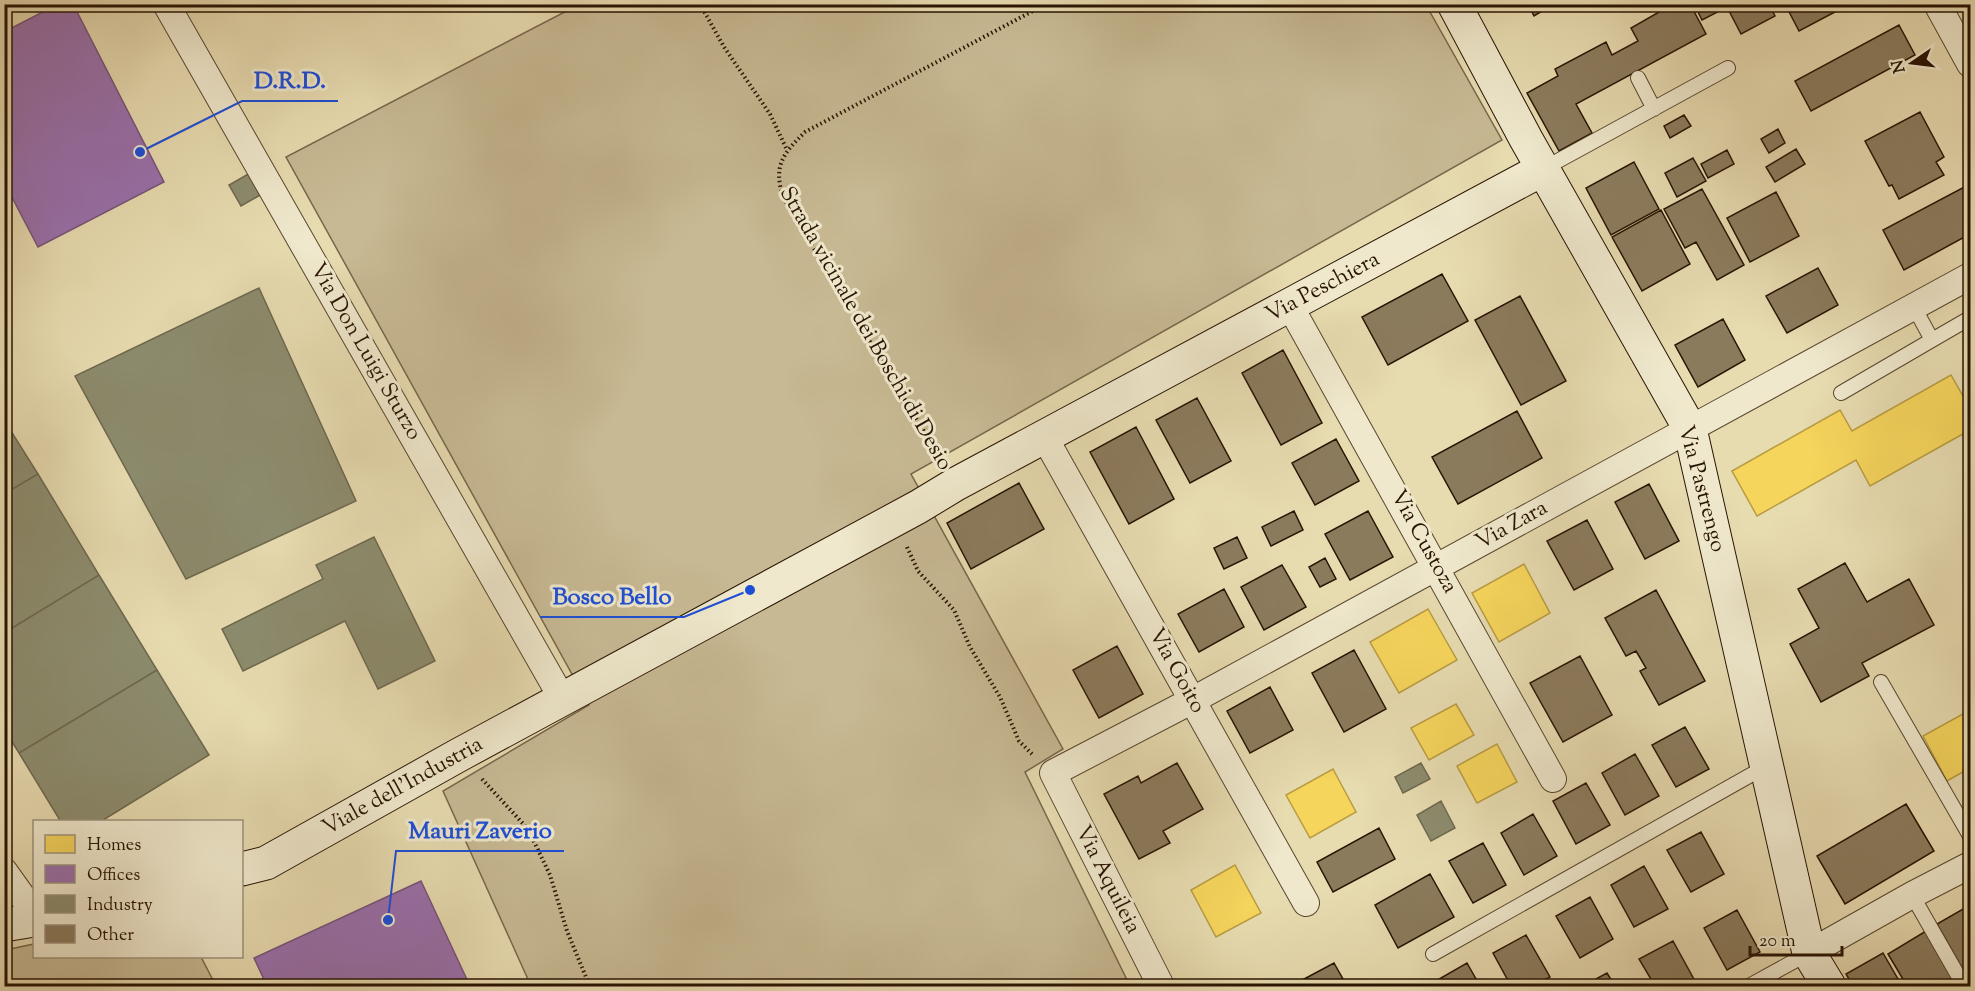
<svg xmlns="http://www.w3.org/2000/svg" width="1975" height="991" viewBox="0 0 1975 991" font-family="'Sorts Mill Goudy',serif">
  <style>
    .green { fill: #c7b993; stroke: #78664b; stroke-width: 1.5 }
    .homes { fill: #f6d55c; stroke: #b89b41; stroke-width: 1.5 }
    .offices { fill: #9970ab; stroke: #775479; stroke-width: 1.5 }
    .industry { fill: #8c8c6e; stroke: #6e684e; stroke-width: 1.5 }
    .building { fill: #8b7b5d; stroke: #281403; stroke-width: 1.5 }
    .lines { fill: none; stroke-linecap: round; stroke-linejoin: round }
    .lane-casing { stroke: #58462e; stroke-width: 16 }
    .street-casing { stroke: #58462e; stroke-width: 28 }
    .secondary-casing { stroke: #281403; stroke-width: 35 }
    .path { stroke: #281403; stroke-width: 4; stroke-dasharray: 1.5 3; stroke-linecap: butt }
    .lane { stroke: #efe8cc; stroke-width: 14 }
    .street { stroke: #efe8cc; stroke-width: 26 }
    .secondary { stroke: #efe8cc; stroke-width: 33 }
    .labels { text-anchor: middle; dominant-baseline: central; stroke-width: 6; stroke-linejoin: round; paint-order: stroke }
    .street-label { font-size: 22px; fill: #281403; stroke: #efe8cc }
    .leader { fill: none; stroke: #1d4ed8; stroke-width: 2 }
    .callout-dot { fill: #1d4ed8; stroke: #efe8cc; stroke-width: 2 }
    .callout-label { font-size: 24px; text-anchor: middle; font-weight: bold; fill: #1d4ed8; stroke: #efe8cc; stroke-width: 6; stroke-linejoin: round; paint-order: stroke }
  </style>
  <rect width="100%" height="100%" fill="#e7dbb0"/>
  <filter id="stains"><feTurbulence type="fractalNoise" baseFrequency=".00333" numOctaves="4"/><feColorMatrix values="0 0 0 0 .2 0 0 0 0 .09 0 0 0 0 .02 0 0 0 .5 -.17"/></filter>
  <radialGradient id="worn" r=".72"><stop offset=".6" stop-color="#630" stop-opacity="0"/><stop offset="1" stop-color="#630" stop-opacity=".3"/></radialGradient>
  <path class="green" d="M 580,4 L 1426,5 L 1502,140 L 911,474 L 1063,749 L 1025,772 L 1130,986 L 531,986 L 443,791 L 589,705 L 286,157 Z
    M 34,944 L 34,956 L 201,957 L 216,986 L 5,986 L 5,950 Z"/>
  <path class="homes" d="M 1951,375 L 1963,396 L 1970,392 L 1970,430 L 1870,486 L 1856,460 L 1757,516 L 1732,471 L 1840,410 L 1852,431 Z
    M 1524,564 L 1550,613 L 1499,642 L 1472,593 Z
    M 1428,609 L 1457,660 L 1399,693 L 1370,642 Z
    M 1456,704 L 1474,735 L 1429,760 L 1411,728 Z
    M 1970,710 L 1970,768 L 1947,781 L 1923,736 Z
    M 1497,744 L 1517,782 L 1477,803 L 1457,766 Z
    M 1333,769 L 1356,812 L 1310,838 L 1286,795 Z
    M 1235,865 L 1261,913 L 1216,937 L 1191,890 Z"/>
  <path class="offices" d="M 58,4 L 73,4 L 164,182 L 38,247 L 4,182 L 4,32 Z
    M 421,881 L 470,986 L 267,986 L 254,958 Z"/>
  <path class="industry" d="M 250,173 L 262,194 L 241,206 L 229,185 Z
    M 259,288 L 356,501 L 186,579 L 75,376 Z
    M 4,420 L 38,474 L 4,494 Z
    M 38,474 L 99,575 L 4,633 L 4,494 Z
    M 374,537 L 435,661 L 378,689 L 345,621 L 243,671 L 222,629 L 323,579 L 316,565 Z
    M 99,575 L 157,670 L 19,753 L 4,729 L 4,633 Z
    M 157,670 L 209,755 L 100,822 L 61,822 L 19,753 Z
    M 1421,763 L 1430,779 L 1403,793 L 1395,777 Z
    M 1441,801 L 1455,828 L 1431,841 L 1417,815 Z"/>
  <path class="building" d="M 1528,4 L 1554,4 L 1534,16 Z
    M 1673,4 L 1690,4 L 1706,34 L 1576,104 L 1592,133 L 1559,151 L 1527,93 L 1558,76 L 1555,69 L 1606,42 L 1612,55 L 1638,41 L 1631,28 Z
    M 1694,4 L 1769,4 L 1775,16 L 1741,34 L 1727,7 L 1702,20 Z
    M 1785,4 L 1850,4 L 1799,31 Z
    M 1899,25 L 1915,55 L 1811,111 L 1795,81 Z
    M 1920,112 L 1944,157 L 1936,162 L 1944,175 L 1899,199 L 1892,185 L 1889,186 L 1865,141 Z
    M 1684,115 L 1691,126 L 1670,138 L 1664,126 Z
    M 1778,129 L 1785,143 L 1769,153 L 1761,139 Z
    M 1796,149 L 1805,164 L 1775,182 L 1766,167 Z
    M 1727,150 L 1734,164 L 1708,178 L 1701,164 Z
    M 1693,158 L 1706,181 L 1677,197 L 1665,173 Z
    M 1634,162 L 1659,209 L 1611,235 L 1586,188 Z
    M 1970,184 L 1970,234 L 1904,270 L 1883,230 Z
    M 1702,189 L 1744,265 L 1717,280 L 1696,242 L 1685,248 L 1664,209 Z
    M 1776,192 L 1799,236 L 1750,262 L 1727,218 Z
    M 1661,210 L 1690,264 L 1642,291 L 1612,237 Z
    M 1818,268 L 1838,305 L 1787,333 L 1766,296 Z
    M 1442,274 L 1468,321 L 1388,365 L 1362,317 Z
    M 1520,296 L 1566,381 L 1521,405 L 1475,320 Z
    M 1723,319 L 1745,360 L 1698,387 L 1675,345 Z
    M 1283,350 L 1322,423 L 1281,445 L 1242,373 Z
    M 1197,398 L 1231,461 L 1190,483 L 1156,420 Z
    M 1517,411 L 1542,458 L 1458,504 L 1432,457 Z
    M 1136,427 L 1174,499 L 1129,524 L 1090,452 Z
    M 1336,439 L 1359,481 L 1315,505 L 1292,463 Z
    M 1019,483 L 1044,529 L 971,569 L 947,523 Z
    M 1649,484 L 1679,541 L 1645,559 L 1615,502 Z
    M 1294,511 L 1303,530 L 1271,546 L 1262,527 Z
    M 1368,511 L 1393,557 L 1350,580 L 1325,534 Z
    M 1587,520 L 1613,569 L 1574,590 L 1547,541 Z
    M 1237,537 L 1247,558 L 1224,569 L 1214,548 Z
    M 1325,558 L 1336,579 L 1320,587 L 1309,567 Z
    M 1845,563 L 1867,602 L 1909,579 L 1934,625 L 1862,663 L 1869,676 L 1821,702 L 1790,644 L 1819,628 L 1798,589 Z
    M 1282,565 L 1306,607 L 1264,630 L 1241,587 Z
    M 1224,589 L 1244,627 L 1199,652 L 1178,614 Z
    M 1656,590 L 1705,681 L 1659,705 L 1640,671 L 1646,668 L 1636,651 L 1626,656 L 1605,618 Z
    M 1117,646 L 1143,694 L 1099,718 L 1073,670 Z
    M 1354,650 L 1386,709 L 1344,732 L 1312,673 Z
    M 1580,656 L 1612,715 L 1563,742 L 1530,683 Z
    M 1270,687 L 1293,730 L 1250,753 L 1227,711 Z
    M 1685,727 L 1709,769 L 1676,787 L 1652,745 Z
    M 1635,754 L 1659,796 L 1625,815 L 1602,773 Z
    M 1177,763 L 1203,809 L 1163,831 L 1170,843 L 1139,859 L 1104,794 L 1138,776 L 1141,783 Z
    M 1586,783 L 1610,825 L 1576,844 L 1553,801 Z
    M 1906,804 L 1934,851 L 1845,904 L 1817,856 Z
    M 1533,814 L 1557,856 L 1524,875 L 1501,833 Z
    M 1379,828 L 1395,859 L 1333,892 L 1317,862 Z
    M 1701,832 L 1724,874 L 1691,892 L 1667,850 Z
    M 1483,843 L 1506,885 L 1473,903 L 1449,861 Z
    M 1644,866 L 1668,909 L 1634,927 L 1611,885 Z
    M 1430,874 L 1454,917 L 1398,948 L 1375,905 Z
    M 1590,897 L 1613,939 L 1580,958 L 1556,916 Z
    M 1970,905 L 1970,973 L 1966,975 L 1937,924 Z
    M 1737,910 L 1760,952 L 1727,970 L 1704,928 Z
    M 1926,931 L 1958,986 L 1907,986 L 1888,954 Z
    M 1526,935 L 1550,977 L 1532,986 L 1511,986 L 1493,953 Z
    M 1673,941 L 1696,983 L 1689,986 L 1655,986 L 1639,959 Z
    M 1883,953 L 1902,986 L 1853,986 L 1846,974 Z
    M 1334,963 L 1347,986 L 1291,986 Z
    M 1467,963 L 1480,986 L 1437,986 L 1434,982 Z
    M 1607,973 L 1615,986 L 1583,986 Z"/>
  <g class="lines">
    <defs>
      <path id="lane" d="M 1638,78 L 1654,109
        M 1543,169 L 1728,68
        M 1932,340 L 1970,318
        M 1841,393 L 1932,340 L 1914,307
        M 1881,682 L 1970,836
        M 1912,895 L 1964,986
        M 1433,954 L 1765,767
        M 1749,986 L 1809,953"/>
      <path id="street" d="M 166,4 L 563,700
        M 1937,4 L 1970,64
        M 1290,306 L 1553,779
        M 1045,438 L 1306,903
        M 4,871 L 34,913
        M 1809,953 L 1912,895 L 1970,865
        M 1161,986 L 1053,773 L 1193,700 L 1970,276"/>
      <path id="secondary" d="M 1454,4 L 1526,139 L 1690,429 L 1809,953 L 1829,986
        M 242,869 L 266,863 L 457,756 L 918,507 L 956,484 L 1543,169
        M 4,925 L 34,920"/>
    </defs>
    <use href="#lane" class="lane-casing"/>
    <use href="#street" class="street-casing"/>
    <use href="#secondary" class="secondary-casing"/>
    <path class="path" d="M 700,4 L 724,47 L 770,114 L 787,150
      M 940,458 L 783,197 C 773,165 783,154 805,132 L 1046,4
      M 907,547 L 918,571 L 954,610 L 970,647 L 1000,697 L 1019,741 L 1032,754
      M 482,779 L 528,829 L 550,875 L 567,931 L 588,982 L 592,986"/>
    <use href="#lane" class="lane"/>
    <use href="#street" class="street"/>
    <use href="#secondary" class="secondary"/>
  </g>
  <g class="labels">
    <g class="street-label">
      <text transform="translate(1323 288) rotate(-28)">Via Peschiera</text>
      <text transform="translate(865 329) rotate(60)">Strada vicinale dei Boschi di Desio</text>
      <text transform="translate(365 352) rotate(60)">Via Don Luigi Sturzo</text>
      <text transform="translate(1701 489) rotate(75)">Via Pastrengo</text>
      <text transform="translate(1512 526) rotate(-29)">Via Zara</text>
      <text transform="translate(1423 542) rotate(61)">Via Custoza</text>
      <text transform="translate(1176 671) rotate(61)">Via Goito</text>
      <text transform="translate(403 787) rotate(-29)">Viale dell'Industria</text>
      <text transform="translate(1107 880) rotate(63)">Via Aquileia</text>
    </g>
  </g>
  <path class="leader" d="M140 152L242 101H338M750 590L684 617H540M388 920L396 851H564"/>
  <g class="callout-dot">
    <circle cx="140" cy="152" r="6"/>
    <circle cx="750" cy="590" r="6"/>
    <circle cx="388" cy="920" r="6"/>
  </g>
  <g class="callout-label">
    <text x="290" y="88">D.R.D.</text>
    <text x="612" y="604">Bosco Bello</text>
    <text x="480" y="838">Mauri Zaverio</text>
  </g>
  <rect width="1975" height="991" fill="none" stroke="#e7dbb0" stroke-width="24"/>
  <rect x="6" y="6" width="1963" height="979" fill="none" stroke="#281403" stroke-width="3"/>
  <rect x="12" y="12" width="1951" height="967" fill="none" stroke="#281403" stroke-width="1.5"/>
  <rect x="33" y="820" width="210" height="138" fill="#efe8cc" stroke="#9f937c" stroke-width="1.5"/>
  <rect x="45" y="835" width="30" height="18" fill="#f6d55c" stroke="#9f937c" stroke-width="1.5"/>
  <text x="87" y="850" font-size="18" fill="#281403">Homes</text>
  <rect x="45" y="865" width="30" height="18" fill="#9970ab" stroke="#9f937c" stroke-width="1.5"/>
  <text x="87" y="880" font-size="18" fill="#281403">Offices</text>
  <rect x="45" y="895" width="30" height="18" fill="#8c8c6e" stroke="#9f937c" stroke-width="1.5"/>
  <text x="87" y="910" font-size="18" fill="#281403">Industry</text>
  <rect x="45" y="925" width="30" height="18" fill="#8b7b5d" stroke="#9f937c" stroke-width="1.5"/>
  <text x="87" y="940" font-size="18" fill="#281403">Other</text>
  <g transform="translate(1912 63) rotate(256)" stroke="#efe8cc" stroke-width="4.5" paint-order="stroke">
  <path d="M0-4.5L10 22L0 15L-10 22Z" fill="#281403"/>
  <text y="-9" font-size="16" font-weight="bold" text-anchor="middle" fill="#281403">N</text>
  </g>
  <path d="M1750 946v9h92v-9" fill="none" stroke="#281403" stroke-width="3"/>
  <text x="1759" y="946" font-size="18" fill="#281403" stroke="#efe8cc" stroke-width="4.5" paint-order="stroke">20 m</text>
  <rect width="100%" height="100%" filter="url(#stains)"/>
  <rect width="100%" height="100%" fill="url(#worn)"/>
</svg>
